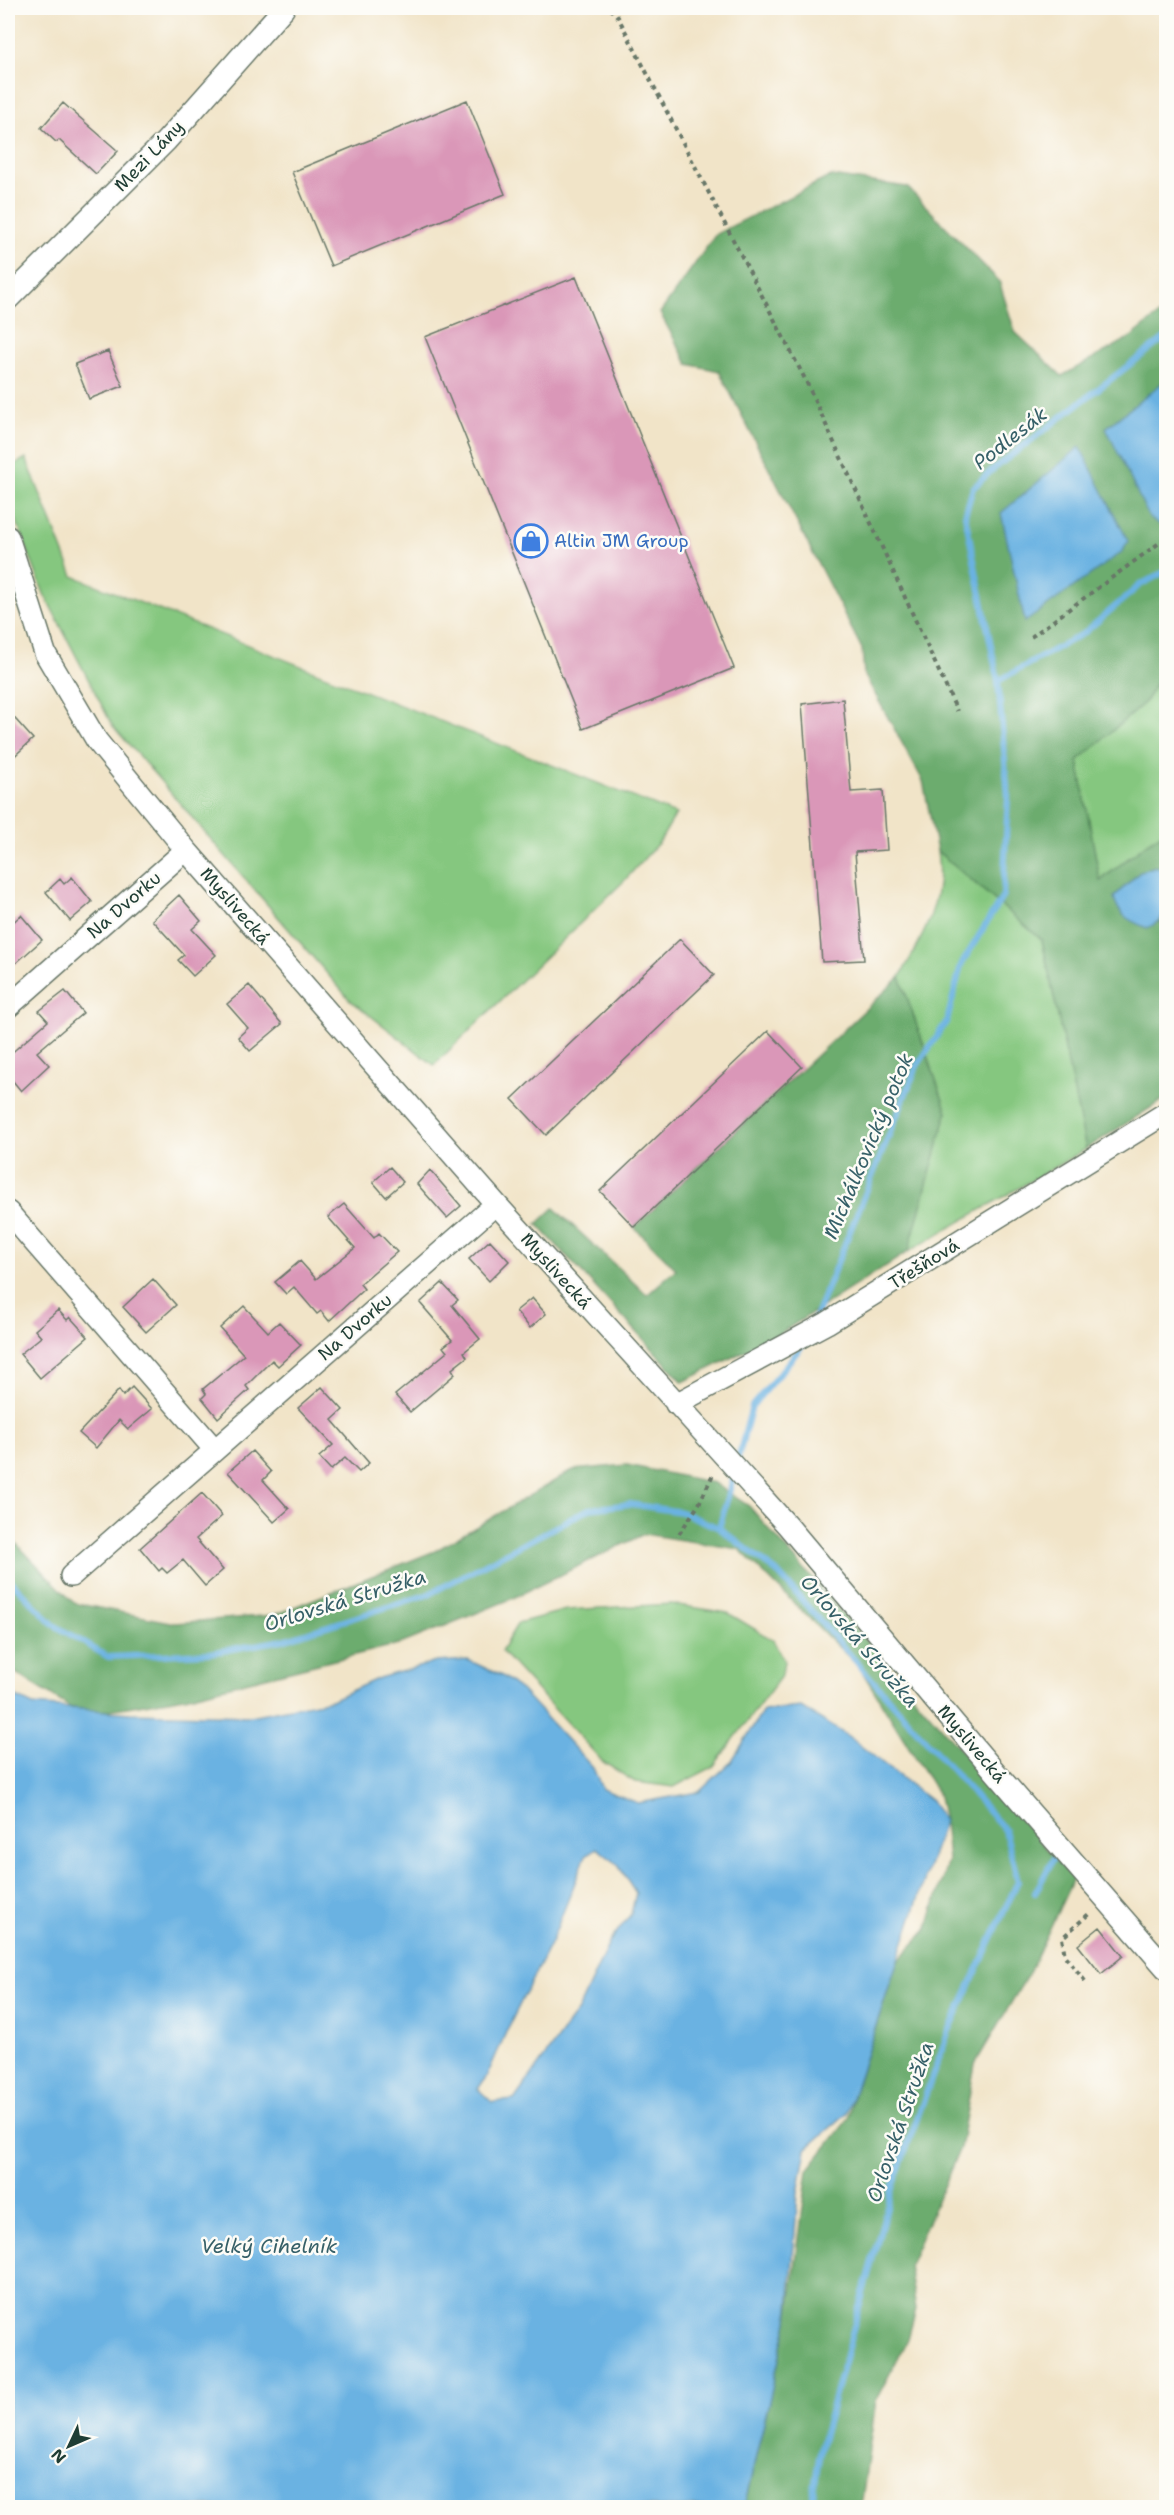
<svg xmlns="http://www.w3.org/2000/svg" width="1174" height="2515" viewBox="0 0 1174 2515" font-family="'Shantell Sans',sans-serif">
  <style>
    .green { fill: #85c77f; stroke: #52825a; stroke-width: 1.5 }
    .forest { fill: #6cac6e; stroke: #467451; stroke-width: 1.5 }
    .water { fill: #6bb2e2; stroke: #45788b; stroke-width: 1.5; fill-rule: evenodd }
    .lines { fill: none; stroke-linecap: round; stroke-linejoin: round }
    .stream { stroke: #6bb2e2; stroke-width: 6 }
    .building { fill: #da97b8 }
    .street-casing { stroke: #687768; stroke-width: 24 }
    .path { stroke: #687768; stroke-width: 4; stroke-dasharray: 4.5 4.5; stroke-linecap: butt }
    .street { stroke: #fff; stroke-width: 21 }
    .labels { text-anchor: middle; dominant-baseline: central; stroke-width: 5; stroke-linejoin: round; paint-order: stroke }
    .street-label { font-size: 18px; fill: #1f3d34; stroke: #fdfcf7 }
    .shop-label { font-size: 18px; fill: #366cbe; stroke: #fdfcf7; text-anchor: start }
    .water-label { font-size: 20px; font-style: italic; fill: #366068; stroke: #fdfcf7 }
  </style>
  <rect width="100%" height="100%" fill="#fdfcf7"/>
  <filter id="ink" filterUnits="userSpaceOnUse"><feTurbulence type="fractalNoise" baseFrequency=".0167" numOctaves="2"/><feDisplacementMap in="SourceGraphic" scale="12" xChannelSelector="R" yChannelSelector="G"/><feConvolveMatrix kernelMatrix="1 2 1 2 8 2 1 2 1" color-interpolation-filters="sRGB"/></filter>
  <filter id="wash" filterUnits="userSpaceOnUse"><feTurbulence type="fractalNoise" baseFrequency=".008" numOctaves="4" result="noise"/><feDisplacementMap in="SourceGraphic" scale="24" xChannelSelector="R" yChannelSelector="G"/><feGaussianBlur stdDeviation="1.35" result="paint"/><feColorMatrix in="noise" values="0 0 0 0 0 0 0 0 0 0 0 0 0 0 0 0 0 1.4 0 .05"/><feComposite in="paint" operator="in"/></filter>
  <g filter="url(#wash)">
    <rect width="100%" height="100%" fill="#f1e4c8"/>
    <path class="green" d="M 26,458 L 73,576 L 676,814 L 660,841 L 625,880 L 434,1065 L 349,999 L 112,725 L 44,594 L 8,498 L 8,468 Z
      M 1166,666 L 1166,831 L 1147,843 L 1100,881 L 1078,761 L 1145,702 Z
      M 937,851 L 1042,940 L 1086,1149 L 908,1252 L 947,1112 L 900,977 C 916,948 934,919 938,885 C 940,874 938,862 937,851 Z
      M 672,1604 L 728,1613 L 773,1640 L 784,1661 L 782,1675 L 713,1767 L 674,1787 L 635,1782 L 603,1762 L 501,1651 L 518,1623 L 566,1610 Z"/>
    <path class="forest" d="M 831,176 L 907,187 L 999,281 L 1015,332 L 1062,376 L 1131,337 L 1166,309 L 1166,380 L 1106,428 L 1163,527 L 1166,525 L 1166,666 L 1145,702 L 1078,761 L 1100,881 L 1147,843 L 1166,831 L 1166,874 L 1156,866 L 1141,871 L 1114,897 L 1160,923 L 1166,912 L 1166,1098 L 1086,1149 L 1042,940 L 937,851 L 923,781 L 864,674 L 862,649 L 719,371 L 688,364 L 660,313 L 716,234 Z
      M 900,977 L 947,1112 L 908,1252 L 779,1334 L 683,1382 L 537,1224 L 554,1208 L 647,1295 L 676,1269 L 634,1227 Z
      M 627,1465 L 714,1483 L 749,1506 L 1073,1879 L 1030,1971 L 975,2064 L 960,2148 L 909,2265 L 916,2309 L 908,2339 L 876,2400 L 861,2507 L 744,2507 L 788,2321 L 808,2170 L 849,2118 L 854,2093 L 897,1962 L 927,1930 L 948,1860 L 944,1821 L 939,1796 L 860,1668 L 739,1549 L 644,1534 L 511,1599 L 403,1643 L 185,1697 L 104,1711 L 71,1708 L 8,1668 L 8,1535 L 74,1603 L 175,1623 L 274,1615 L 435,1551 L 573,1470 Z"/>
    <path class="water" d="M 1166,380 L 1166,525 L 1163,527 L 1149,517 L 1106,428 Z
      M 1080,447 L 1128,541 L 1123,551 L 1025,622 L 1001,513 Z
      M 1156,866 L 1166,874 C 1167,897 1173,918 1147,928 C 1130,921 1118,916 1114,897 L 1141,871 Z
      M 468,1660 L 502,1676 L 522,1691 L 593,1768 L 602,1789 L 638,1803 L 699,1792 L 731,1762 L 763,1711 L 801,1707 L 848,1736 L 931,1801 L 944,1821 L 847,2113 L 806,2149 L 798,2193 L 788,2321 L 744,2507 L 8,2507 L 8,1693 L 33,1705 L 130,1713 L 250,1716 L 331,1700 L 379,1678 L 436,1662 ZM 597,1848 L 618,1865 L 636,1893 L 631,1914 L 610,1941 L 578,2010 L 514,2100 L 492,2102 L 478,2089 L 487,2076 L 507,2030 L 552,1940 L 586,1855 Z"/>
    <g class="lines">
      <path class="stream" d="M 998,681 L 965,515 L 973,488 L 992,470 L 1166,337
        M 812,1325 L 917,1066 L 947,1021 L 961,965 L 1003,896 L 1008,796 L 998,681 L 1084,633 L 1140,585 L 1166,571
        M 737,1462 L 752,1406 L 803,1345
        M 719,1528 L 734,1475
        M 8,1578 L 54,1625 L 108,1657 L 210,1653 L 283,1640 L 429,1594 L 589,1509 L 630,1504 L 681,1512 L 719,1528 L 777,1572 L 1005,1830 L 1018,1881 L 948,2033 L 893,2185 L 821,2445 L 811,2508
        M 1035,1893 L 1058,1850"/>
    </g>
    <g id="blocks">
      <path class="building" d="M 467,100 L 505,194 L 331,266 L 292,172 Z
        M 63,103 L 118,151 L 96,174 L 59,140 L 56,142 L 41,128 Z
        M 576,277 L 734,668 L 583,729 L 425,337 Z
        M 108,351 L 123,386 L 89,399 L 75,364 Z
        M 843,699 L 851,792 L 883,790 L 887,850 L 855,852 L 864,960 L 822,962 L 802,704 Z
        M 8,711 L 33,739 L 8,762 Z
        M 72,877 L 92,902 L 70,921 L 46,892 L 60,879 L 64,884 Z
        M 179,895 L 201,921 L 192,929 L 216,955 L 193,976 L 178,960 L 184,955 L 152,920 Z
        M 21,915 L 42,940 L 15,964 L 8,955 L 8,927 Z
        M 680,939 L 714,975 L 546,1135 L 512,1099 Z
        M 249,985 L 282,1024 L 250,1051 L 238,1037 L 248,1028 L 227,1004 Z
        M 65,991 L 83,1013 L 37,1052 L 49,1065 L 21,1091 L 8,1075 L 8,1056 L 48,1021 L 39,1011 Z
        M 768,1031 L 802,1067 L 634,1227 L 600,1191 Z
        M 390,1167 L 403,1182 L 386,1197 L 373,1182 Z
        M 430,1170 L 461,1206 L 447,1218 L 417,1184 Z
        M 344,1204 L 374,1238 L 379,1233 L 397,1252 L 360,1284 L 364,1289 L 329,1321 L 321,1311 L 317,1314 L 294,1287 L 286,1294 L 275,1282 L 300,1261 L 316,1279 L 355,1248 L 328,1217 Z
        M 490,1240 L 509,1261 L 489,1281 L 469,1259 Z
        M 153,1279 L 176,1305 L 146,1332 L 123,1307 Z
        M 442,1283 L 458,1300 L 452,1305 L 480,1339 L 464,1352 L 467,1357 L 452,1369 L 455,1374 L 410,1412 L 395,1395 L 447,1352 L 443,1347 L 452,1340 L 420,1303 Z
        M 532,1298 L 546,1314 L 530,1328 L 516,1311 Z
        M 244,1306 L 268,1332 L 279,1322 L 301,1345 L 278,1366 L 272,1360 L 246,1386 L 249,1390 L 218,1418 L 202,1398 L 206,1394 L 203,1389 L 244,1355 L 220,1328 Z
        M 58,1310 L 67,1320 L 70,1317 L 88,1337 L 40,1378 L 20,1354 L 41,1337 L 35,1330 Z
        M 132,1387 L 152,1409 L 128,1429 L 119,1420 L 96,1448 L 79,1433 L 119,1390 L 123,1396 Z
        M 322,1387 L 343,1410 L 332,1420 L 369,1463 L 359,1472 L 345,1458 L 331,1470 L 319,1457 L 333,1445 L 298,1408 Z
        M 252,1451 L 271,1472 L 263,1480 L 289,1509 L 274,1522 L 228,1472 Z
        M 202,1493 L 222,1516 L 196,1539 L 223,1570 L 205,1586 L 183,1560 L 167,1573 L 162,1568 L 159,1571 L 140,1548 Z
        M 1100,1927 L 1123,1956 L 1101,1974 L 1078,1945 Z"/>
    </g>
  </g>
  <g filter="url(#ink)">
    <use href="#blocks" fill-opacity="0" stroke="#687768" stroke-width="1.5"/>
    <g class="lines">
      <defs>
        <path id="street" d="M 8,299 L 166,141 L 284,8
          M 8,537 L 45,653 L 97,741 L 186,850 L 496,1204 L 788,1526 L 997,1774 L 1166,1968
          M 8,1007 L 186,850
          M 8,1212 L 215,1450
          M 676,1404 L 827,1323 L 1166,1113
          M 71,1576 L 496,1204"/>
      </defs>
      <use href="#street" class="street-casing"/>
      <path class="path" d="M 610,8 L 618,17 L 805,379 L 957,711
        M 1031,637 L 1166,538
        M 679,1534 L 699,1504 L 714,1472
        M 1085,1981 L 1065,1956 L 1062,1938 L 1091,1912"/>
      <use href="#street" class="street"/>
    </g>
  </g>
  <defs>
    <symbol id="shop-ring" viewBox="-11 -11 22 22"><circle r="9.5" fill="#fdfcf7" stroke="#3f7fe0" stroke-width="1.5"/><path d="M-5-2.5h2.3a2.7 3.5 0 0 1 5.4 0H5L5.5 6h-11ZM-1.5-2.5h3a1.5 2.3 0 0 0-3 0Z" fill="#3f7fe0"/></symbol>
  </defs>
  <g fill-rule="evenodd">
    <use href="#shop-ring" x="512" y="522" width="38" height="38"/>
  </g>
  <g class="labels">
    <g class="street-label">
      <text transform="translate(149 156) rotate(-46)">Mezi Lány</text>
      <text transform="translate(124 905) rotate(-41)">Na Dvorku</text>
      <text transform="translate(235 906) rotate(49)">Myslivecká</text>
      <text transform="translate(924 1264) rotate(-32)">Třešňová</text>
      <text transform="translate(556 1271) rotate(48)">Myslivecká</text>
      <text transform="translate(355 1327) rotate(-41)">Na Dvorku</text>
      <text transform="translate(972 1744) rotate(50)">Myslivecká</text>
    </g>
    <g class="shop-label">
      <text x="554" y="541">Altin JM Group</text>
    </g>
    <g class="water-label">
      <text transform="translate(1010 438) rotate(-38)">Podlesák</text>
      <text transform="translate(868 1146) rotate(-67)">Michálkovický potok</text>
      <text transform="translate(345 1600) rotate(-17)">Orlovská Stružka</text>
      <text transform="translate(860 1641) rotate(49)">Orlovská Stružka</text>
      <text transform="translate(900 2122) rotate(-71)">Orlovská Stružka</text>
      <text x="269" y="2246">Velký Cihelník</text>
    </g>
  </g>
  <rect width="1174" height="2515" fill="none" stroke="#fdfcf7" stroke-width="30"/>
  <g transform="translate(69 2446) rotate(226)" stroke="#fdfcf7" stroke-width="4.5" paint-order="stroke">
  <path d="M0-4.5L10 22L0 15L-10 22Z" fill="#1f3d34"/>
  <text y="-9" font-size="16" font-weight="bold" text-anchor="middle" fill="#1f3d34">N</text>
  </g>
</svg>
